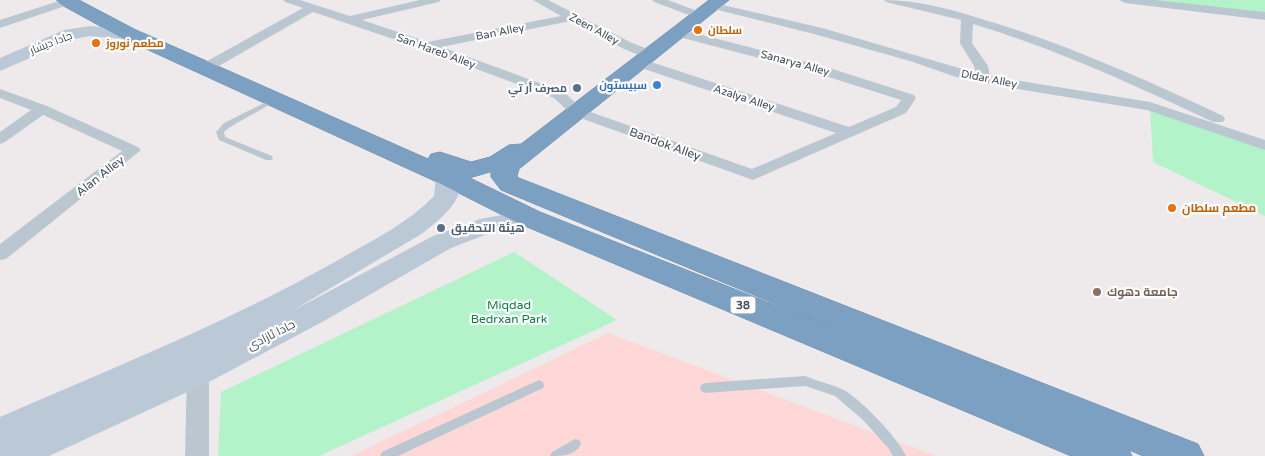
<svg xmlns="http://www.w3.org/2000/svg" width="1265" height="456" viewBox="0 0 1265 456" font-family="'Varela Round',Cairo,sans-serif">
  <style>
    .medical { fill: #fdd8d6 }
    .green { fill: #b2f3c9 }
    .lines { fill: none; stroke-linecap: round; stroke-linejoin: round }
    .highway-casing { stroke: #678bad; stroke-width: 1 }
    .lane { fill: #bac7d0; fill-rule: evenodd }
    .street { fill: #bac7d0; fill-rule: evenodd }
    .secondary { fill: #bbc9d7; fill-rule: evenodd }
    .highway { fill: #7ca0c1; fill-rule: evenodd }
    .food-dot { fill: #e8710a; stroke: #fff; stroke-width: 2 }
    .shop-dot { fill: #3f7fe0; stroke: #fff; stroke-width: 2 }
    .service-dot { fill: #5c6f8a; stroke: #fff; stroke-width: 2 }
    .education-dot { fill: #8d6e63; stroke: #fff; stroke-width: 2 }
    .labels { text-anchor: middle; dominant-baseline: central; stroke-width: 4.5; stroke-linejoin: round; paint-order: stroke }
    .far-street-label { font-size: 11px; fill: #424f5a; stroke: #fff }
    .far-food-label { font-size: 11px; font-weight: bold; fill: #c56008; stroke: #fff; text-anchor: start }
    .far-shop-label { font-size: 11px; font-weight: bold; fill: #366cbe; stroke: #fff; text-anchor: end }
    .far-service-label { font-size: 11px; font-weight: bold; fill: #4e5e75; stroke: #fff; text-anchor: end }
    .shield { fill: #fff; stroke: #7b848c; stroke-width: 1 }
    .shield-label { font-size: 11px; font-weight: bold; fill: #424f5a }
    .street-label { font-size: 12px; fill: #424f5a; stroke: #fff }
    .food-label { font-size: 12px; font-weight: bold; fill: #c56008; stroke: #fff; text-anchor: start }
    .service-label { font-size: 12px; font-weight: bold; fill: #4e5e75; stroke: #fff; text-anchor: start }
    .education-label { font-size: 12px; font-weight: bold; fill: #785e54; stroke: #fff; text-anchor: start }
    .park-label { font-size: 12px; fill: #0c8243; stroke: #fff }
  </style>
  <rect width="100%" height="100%" fill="#eeeaeb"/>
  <path class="medical" d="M 608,333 L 936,456 L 351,456 Z"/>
  <path class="green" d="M 1125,0 L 1265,0 L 1265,16 Z
    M 1150,106 L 1265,145 L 1265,216 L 1153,162 Z
    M 514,252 L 617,320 L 319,456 L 218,456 L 221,392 Z"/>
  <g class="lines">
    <defs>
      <path id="highway" d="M 57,0 L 79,0 L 134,29 L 428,159 L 431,154 L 440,152 L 471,162 L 490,157 L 509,145 L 521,144 L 709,0 L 729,0 L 519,169 L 517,176 L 519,178 L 1198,444 L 1204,456 L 1143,456 L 1129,450 L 1132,456 L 1071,456 L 520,224 L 439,183 L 120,37 L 60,4 ZM 491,172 L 491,177 L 501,190 L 843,332 L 540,212 L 470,178 Z"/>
    </defs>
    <use href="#highway" class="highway-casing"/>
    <path class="lane" d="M 274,98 L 278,100 L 276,101 L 230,127 L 224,132 L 225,137 L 272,156 L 273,158 L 272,160 L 266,160 L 219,140 L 216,132 L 224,123 Z
      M 805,376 C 817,381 830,384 842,389 C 860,398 898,438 906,456 L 893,456 L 889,449 L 863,420 L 835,396 L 805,386 L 705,393 L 701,391 L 700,388 L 701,385 L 705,383 Z
      M 539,380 L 543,382 L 544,385 L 543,388 L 398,456 L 380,456 L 382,452 Z
      M 575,439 L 579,440 L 581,444 C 575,456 562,456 550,456 L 552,452 Z"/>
    <path class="street" d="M 62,0 L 79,0 L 77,2 L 0,28 L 0,20 Z
      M 283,0 L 300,0 L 350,16 L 420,0 L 441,0 L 439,2 L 362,20 L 428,42 L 561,16 L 533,0 L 548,0 L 632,43 L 656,52 L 657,55 L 656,58 L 646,58 L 624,49 L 571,21 L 441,47 L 564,92 L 582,109 L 752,169 L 836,133 L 635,66 L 633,63 L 635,60 L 645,60 L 849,127 L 896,107 L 901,100 L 816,73 L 675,36 L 673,33 L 679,29 L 826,67 L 914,95 L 916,98 L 906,113 L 753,180 L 572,115 L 554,98 L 423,49 L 313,12 L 210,71 L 200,71 L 198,68 L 200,65 L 303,8 L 285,2 Z
      M 652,0 L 668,0 L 705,14 L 707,16 L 701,20 L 697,18 L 654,2 Z
      M 884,0 C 919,0 954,10 988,21 C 1069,45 1146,80 1223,116 L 1225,119 L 1223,122 L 1213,122 C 1134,85 1056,49 973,24 L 972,43 L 988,66 L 990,76 L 1150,102 L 1265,140 L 1265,150 L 1147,110 L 1011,88 L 956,77 L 910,61 L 814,34 L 710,8 L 708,6 L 714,3 L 822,28 L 976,73 L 974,66 L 960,43 L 961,20 L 886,2 Z
      M 1119,0 L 1155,0 L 1265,12 L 1265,20 L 1125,3 Z
      M 0,89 L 47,106 L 138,147 L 141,150 L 6,259 L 0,260 L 0,244 L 122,151 L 43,115 L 5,142 L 0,144 L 0,132 L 31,110 L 0,98 Z
      M 198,364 L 206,367 L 209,373 L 209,456 L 185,456 L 187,373 L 190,367 Z"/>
    <path class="secondary" d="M 90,26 L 134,30 L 140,31 L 143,35 L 140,39 L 134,40 L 90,36 L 74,39 L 0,71 L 0,58 L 64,30 Z
      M 448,170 L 456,172 C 472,196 439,220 423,233 L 292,311 L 433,236 L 480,219 L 530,210 L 539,212 L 542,218 L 539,224 L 485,235 L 451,248 L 324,321 L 209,382 L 49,456 L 0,456 L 0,417 C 115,367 231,321 340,259 C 373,240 408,223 434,196 L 436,177 L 440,172 Z"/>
    <use href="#highway" class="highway"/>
  </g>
  <g class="food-dot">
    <circle cx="698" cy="30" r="5"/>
    <circle cx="96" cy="43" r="5"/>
    <circle cx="1172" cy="208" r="5"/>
  </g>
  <circle class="shop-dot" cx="657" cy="85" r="5"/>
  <g class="service-dot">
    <circle cx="577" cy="88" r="5"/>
    <circle cx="441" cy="228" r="5"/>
  </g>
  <circle class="education-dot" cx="1097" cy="292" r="5"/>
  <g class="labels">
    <g class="far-street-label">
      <text transform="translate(594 29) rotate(28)">Zeen Alley</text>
      <text transform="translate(500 32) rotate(-11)">Ban Alley</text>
      <text transform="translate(51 43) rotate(-21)">جادا دیشار</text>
      <text transform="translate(436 51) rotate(20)">San Hareb Alley</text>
      <text transform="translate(795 63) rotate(15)">Sanarya Alley</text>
      <text transform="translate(989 79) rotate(11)">Dldar Alley</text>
      <text transform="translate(744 98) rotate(18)">Azalya Alley</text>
    </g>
    <g class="far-food-label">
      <text x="708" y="30">سلطان</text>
      <text x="106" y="43">مطعم نوروز</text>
    </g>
    <g class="far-shop-label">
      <text x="647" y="85">سبيستون</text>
    </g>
    <g class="far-service-label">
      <text x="567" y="88">مصرف أر تي</text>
    </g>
    <rect class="shield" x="730.5" y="296.5" width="25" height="17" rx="4"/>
    <g class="shield-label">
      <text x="743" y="305">38</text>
    </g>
    <g class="street-label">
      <text transform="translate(665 144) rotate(20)">Bandok Alley</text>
      <text transform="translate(100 176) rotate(-38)">Alan Alley</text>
      <text transform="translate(271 335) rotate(-27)">جادا ئازادی</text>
    </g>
    <g class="food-label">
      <text x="1182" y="208">مطعم سلطان</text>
    </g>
    <g class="service-label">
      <text x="451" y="228">هيئة التحقيق</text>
    </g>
    <g class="education-label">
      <text x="1107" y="292">جامعة دهوك</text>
    </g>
    <g class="park-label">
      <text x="509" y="305">Miqdad<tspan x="509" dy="14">Bedrxan Park</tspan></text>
    </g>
  </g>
</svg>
